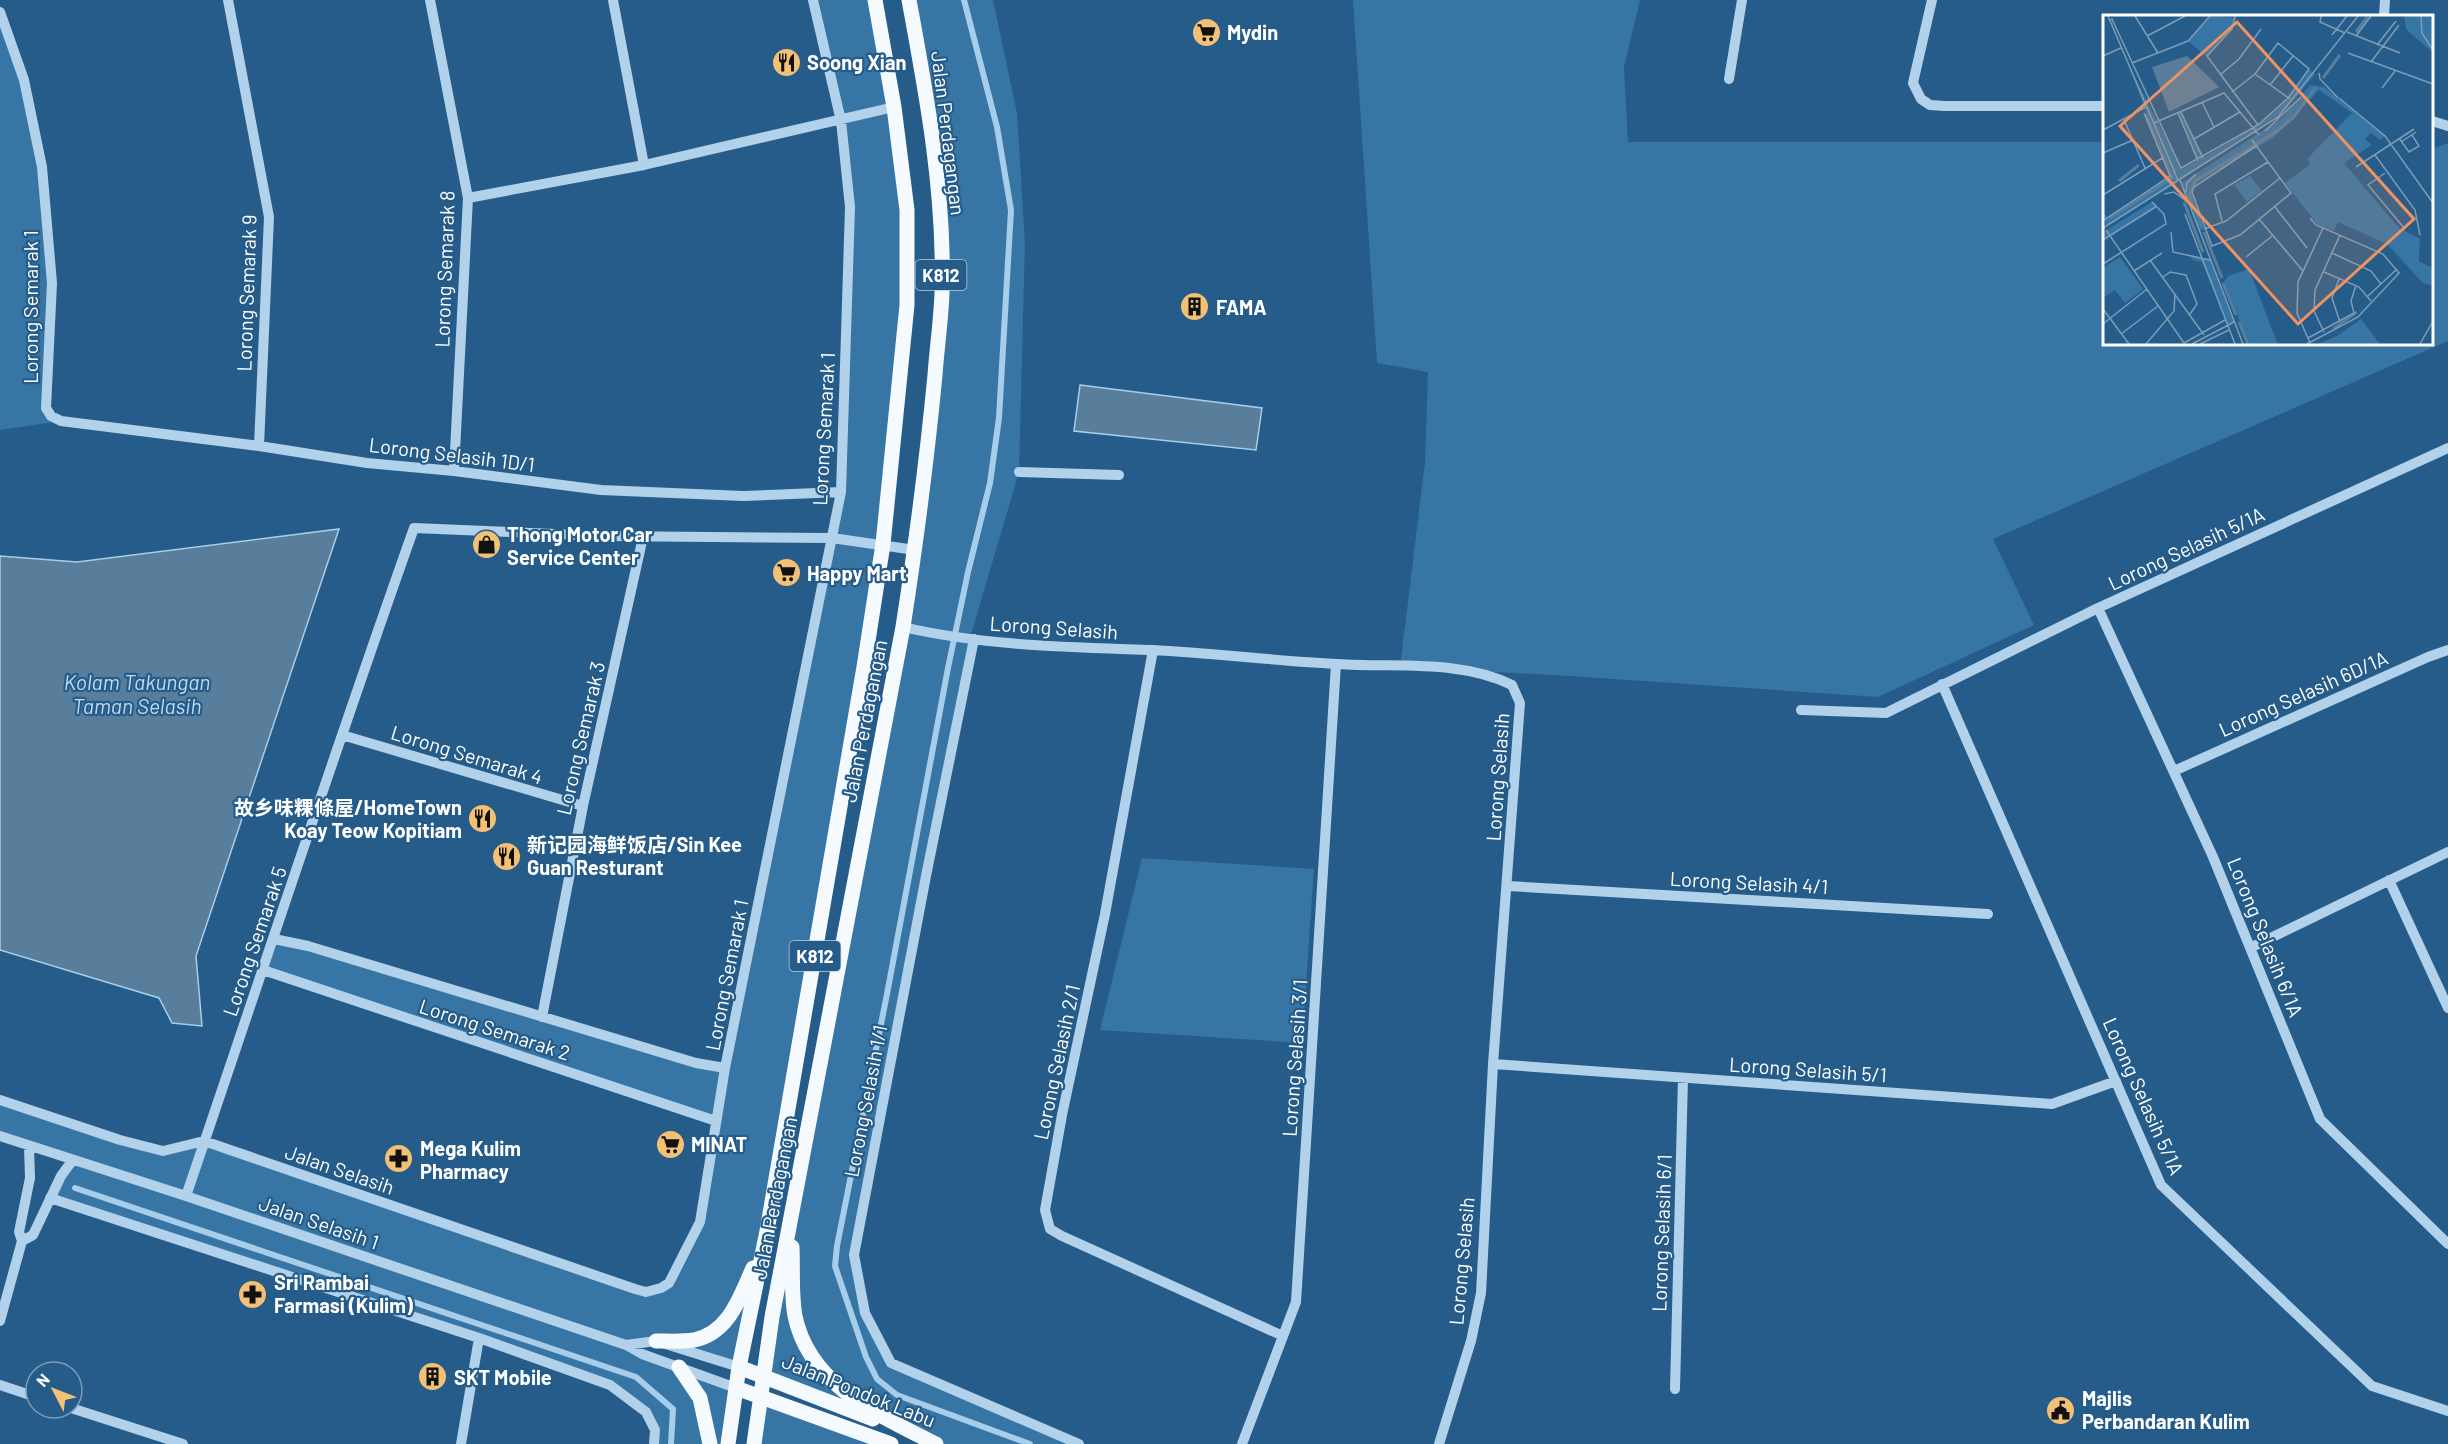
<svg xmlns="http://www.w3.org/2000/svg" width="2448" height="1444" viewBox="0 0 2448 1444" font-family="Barlow,'Noto Sans SC',sans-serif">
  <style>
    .green { fill: #3675a4 }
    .water { fill: #587e9c; stroke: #a6ceea; stroke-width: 1.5 }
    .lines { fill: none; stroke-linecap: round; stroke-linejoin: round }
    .stream { stroke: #a6ceea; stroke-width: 6 }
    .minor { stroke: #b2d1ea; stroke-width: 10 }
    .major { stroke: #f5fafe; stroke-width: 15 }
    .labels { text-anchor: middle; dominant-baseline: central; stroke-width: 4.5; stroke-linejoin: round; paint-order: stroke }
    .shield { fill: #255c89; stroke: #becedc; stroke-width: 1.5 }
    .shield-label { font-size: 18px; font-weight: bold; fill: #fff }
    .poi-label { font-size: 20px; font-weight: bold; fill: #fff; stroke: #255c89; text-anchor: start }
    .street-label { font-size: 20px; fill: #fff; stroke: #255c89 }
    .water-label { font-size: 21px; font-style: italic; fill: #bedbf1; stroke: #255c89 }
    .inset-river { fill: none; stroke: #587e9c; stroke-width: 3 }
    .inset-road { fill: none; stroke: #7c9db8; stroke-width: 1.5 }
    .view { fill: #f09361; fill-opacity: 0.15; stroke: #f09361; stroke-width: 3 }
    .inset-edge { fill: none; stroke: #fff; stroke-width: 3 }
  </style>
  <rect width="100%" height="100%" fill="#255c89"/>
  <path class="green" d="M 813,0 L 875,0 L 907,210 L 883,544 L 739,1367 L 656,1341 L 626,1345 L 736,1388 L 728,1444 L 654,1444 L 646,1412 L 610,1385 L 50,1198 L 72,1161 L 0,1136 L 0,1100 L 163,1151 L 204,1141 L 635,1289 L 661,1288 L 700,1222 L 716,1121 L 263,970 L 274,939 L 725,1068 L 841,492 L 850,207 L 841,120 Z
    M 909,0 L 993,0 L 1017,113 L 1025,243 L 1019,472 L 970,638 L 854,1255 L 865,1312 L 891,1363 L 1079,1444 L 937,1444 L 765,1375 L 903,627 L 942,293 L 939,203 Z
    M 1353,0 L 1640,0 L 1624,67 L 1628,142 L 2104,142 L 2104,344 L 2432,344 L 2432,149 L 2448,143 L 2448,341 L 1993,539 L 2034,625 L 1878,697 L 1569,676 L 1400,667 L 1425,462 L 1428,372 L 1377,363 Z
    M 0,12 L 24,80 L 49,225 L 46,408 L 61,421 L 0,430 Z
    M 1142,858 L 1314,869 L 1302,1043 L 1100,1030 Z
    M 762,1397 L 891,1444 L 754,1444 Z"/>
  <path class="water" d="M 1080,385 L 1262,408 L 1256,450 L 1074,431 Z
    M 339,529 L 196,956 L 202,1026 L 172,1023 L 159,998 L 0,950 L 0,556 L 77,562 Z"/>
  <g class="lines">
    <path class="stream" d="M 964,0 L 997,127 L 1011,210 L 999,418 L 990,483 L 968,572 L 948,668 L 887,994 L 837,1246 L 835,1266 L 866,1357 L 877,1379 L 897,1395 L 1030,1444
      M 75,1188 L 636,1377 L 673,1409 L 671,1444"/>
    <path class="minor" d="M 228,0 L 269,217 L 259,446
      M 430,0 L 468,198 L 454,471
      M 613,0 L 644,165
      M 1932,0 L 1913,83 L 1921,99 L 1930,105 L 1944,106 L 2104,106
      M 0,12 L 24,80 L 42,167 L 52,283 L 46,408 L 51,416 L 61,421 L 259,446 L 367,463 L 454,471 L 601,490 L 743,496 L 841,492
      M 2384,16 L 2385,0
      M 1729,79 L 1742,0
      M 2432,121 L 2448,126
      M 468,198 L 644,165 L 894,107
      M 1019,472 L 1119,475
      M 2098,608 L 2213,857 L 2320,1119 L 2448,1244
      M 903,627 C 985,646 1069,647 1152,650 C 1214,653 1276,661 1338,664 C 1394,668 1460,659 1512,685 L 1520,703 L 1493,1064 L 1481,1293 L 1471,1341 L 1439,1444
      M 974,639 L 926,876 L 854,1255 L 865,1313 L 891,1363 L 1079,1444
      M 1153,650 L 1105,914 L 1062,1115 L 1045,1210 L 1050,1229 L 1062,1236 L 1283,1336
      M 1942,684 L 2161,1185 L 2372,1386 L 2448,1411
      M 1801,710 L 1886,713 L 2098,608 L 2448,448
      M 342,735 L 583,806
      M 2174,771 L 2428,657 L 2448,650
      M 2389,880 L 2448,1008
      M 1508,886 L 1988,914
      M 274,939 L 308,946 L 696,1063 L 725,1068
      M 2252,947 L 2448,852
      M 263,970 L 716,1121
      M 542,1017 L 583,806 L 643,537
      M 1493,1064 L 2052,1104 L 2116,1081
      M 0,1100 L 120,1140 L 163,1151 L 204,1141 L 635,1289 L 646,1292 L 661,1288 L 669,1283 L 700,1222 L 725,1068 L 841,492 L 850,207 L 841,121 L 813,0
      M 0,1136 L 186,1196 L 626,1345 L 642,1354 L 736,1388
      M 186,1196 C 262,973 335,750 414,528 L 602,536 L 832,538 L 915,550
      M 50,1198 L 479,1338 L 610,1385 L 646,1412 L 655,1430 L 654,1444
      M 22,1241 L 33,1235 L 61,1176 L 72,1161
      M 22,1241 L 19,1232 L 30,1178 L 29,1147
      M 0,1321 L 22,1241
      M 626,1345 L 656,1341 L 739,1367
      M 0,1385 L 36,1397
      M 1675,1389 L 1683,1078
      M 71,1408 L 183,1444
      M 461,1444 L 479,1338
      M 1242,1444 L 1296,1302 L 1336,664"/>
    <path class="major" d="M 792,1247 C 793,1269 791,1294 795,1316 C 809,1385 879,1415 936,1444
      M 656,1341 C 668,1341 682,1342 694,1340 C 729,1333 740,1297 753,1268
      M 679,1367 L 700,1398 L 710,1444
      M 739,1367 L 873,1419
      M 736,1388 L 891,1444
      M 728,1444 L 739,1367 L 767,1231 L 864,667 L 883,544 L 907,305 L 907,210 L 894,107 L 875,0
      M 754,1444 L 772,1317 L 903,627 C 916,543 927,459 935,375 C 937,347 941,320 942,293 C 945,194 927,97 909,0"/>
  </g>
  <defs>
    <symbol id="supermarket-disc" viewBox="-11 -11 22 22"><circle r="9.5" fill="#f3c176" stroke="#255c89"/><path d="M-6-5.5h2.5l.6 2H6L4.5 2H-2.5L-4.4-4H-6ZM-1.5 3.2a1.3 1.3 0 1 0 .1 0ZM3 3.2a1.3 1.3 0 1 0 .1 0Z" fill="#111"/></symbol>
    <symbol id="restaurant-disc" viewBox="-11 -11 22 22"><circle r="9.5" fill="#f3c176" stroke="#255c89"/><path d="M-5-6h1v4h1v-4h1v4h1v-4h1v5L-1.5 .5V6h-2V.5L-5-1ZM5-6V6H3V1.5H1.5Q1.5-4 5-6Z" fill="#111"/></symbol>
    <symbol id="building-disc" viewBox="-11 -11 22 22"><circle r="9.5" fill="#f3c176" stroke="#255c89"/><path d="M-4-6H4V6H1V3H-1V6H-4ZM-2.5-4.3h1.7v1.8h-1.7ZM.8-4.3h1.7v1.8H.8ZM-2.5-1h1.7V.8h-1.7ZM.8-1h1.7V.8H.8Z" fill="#111"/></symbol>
    <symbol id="shop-disc" viewBox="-11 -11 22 22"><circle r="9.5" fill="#f3c176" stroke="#255c89"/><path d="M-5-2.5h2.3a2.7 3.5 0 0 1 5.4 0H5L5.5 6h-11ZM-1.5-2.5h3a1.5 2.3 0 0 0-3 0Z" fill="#111"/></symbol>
    <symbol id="pharmacy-disc" viewBox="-11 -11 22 22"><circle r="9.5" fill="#f3c176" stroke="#255c89"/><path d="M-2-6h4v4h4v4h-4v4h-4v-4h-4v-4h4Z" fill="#111"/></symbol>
    <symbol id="civic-disc" viewBox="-11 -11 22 22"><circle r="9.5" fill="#f3c176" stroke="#255c89"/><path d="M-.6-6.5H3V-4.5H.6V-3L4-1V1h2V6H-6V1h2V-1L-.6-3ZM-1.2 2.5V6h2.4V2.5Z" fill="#111"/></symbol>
  </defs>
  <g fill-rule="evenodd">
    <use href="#supermarket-disc" x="1190" y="16" width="33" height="33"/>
    <use href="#restaurant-disc" x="770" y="46" width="33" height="33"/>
    <use href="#building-disc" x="1178" y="290" width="33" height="33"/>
    <use href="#shop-disc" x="470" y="528" width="33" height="33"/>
    <use href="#supermarket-disc" x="770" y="556" width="33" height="33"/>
    <use href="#restaurant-disc" x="466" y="802" width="33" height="33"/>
    <use href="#restaurant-disc" x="490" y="840" width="33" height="33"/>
    <use href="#supermarket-disc" x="654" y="1128" width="33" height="33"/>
    <use href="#pharmacy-disc" x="382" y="1142" width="33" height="33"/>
    <use href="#pharmacy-disc" x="236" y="1278" width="33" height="33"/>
    <use href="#building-disc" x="416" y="1360" width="33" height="33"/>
    <use href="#civic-disc" x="2044" y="1394" width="33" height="33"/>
  </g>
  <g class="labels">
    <g class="shield">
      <rect x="915.5" y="260" width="51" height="30" rx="4.5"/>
      <rect x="789.5" y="941" width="51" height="30" rx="4.5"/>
    </g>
    <g class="shield-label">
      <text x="941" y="275">K812</text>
      <text x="815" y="956">K812</text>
    </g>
    <g class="poi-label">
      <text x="1227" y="32">Mydin</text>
      <text x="807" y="62">Soong Xian</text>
      <text x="1216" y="307">FAMA</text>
      <text x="507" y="534">Thong Motor Car<tspan x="507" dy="23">Service Center</tspan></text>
      <text x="807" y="573">Happy Mart</text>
      <text x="462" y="807" text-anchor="end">故乡味粿條屋/HomeTown<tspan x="462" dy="23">Koay Teow Kopitiam</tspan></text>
      <text x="527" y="844">新记园海鲜饭店/Sin Kee<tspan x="527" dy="23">Guan Resturant</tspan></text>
      <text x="691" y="1144">MINAT</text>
      <text x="420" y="1148">Mega Kulim<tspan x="420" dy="23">Pharmacy</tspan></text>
      <text x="274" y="1282">Sri Rambai<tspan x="274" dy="23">Farmasi (Kulim)</tspan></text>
      <text x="454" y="1377">SKT Mobile</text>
      <text x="2082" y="1398">Majlis<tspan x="2082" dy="23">Perbandaran Kulim</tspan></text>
    </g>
    <g class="street-label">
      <text transform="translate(949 133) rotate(83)">Jalan Perdagangan</text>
      <text transform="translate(444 269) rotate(-88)">Lorong Semarak 8</text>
      <text transform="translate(246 293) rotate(-88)">Lorong Semarak 9</text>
      <text transform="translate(30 307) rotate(-90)">Lorong Semarak 1</text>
      <text transform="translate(823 429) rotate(-87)">Lorong Semarak 1</text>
      <text transform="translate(452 454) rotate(7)">Lorong Selasih 1D/1</text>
      <text transform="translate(2186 548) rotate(-25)">Lorong Selasih 5/1A</text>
      <text transform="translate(1054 627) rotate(4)">Lorong Selasih</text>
      <text transform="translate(2303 693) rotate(-24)">Lorong Selasih 6D/1A</text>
      <text transform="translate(864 721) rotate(-79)">Jalan Perdagangan</text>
      <text transform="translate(580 738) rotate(-77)">Lorong Semarak 3</text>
      <text transform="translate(467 754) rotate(17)">Lorong Semarak 4</text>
      <text transform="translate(1497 777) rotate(-86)">Lorong Selasih</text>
      <text transform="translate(1749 882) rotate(3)">Lorong Selasih 4/1</text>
      <text transform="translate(2266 937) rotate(68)">Lorong Selasih 6/1A</text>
      <text transform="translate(254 941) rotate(-71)">Lorong Semarak 5</text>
      <text transform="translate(726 975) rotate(-79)">Lorong Semarak 1</text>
      <text transform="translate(495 1029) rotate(18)">Lorong Semarak 2</text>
      <text transform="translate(1294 1058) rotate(-86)">Lorong Selasih 3/1</text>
      <text transform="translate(1056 1062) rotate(-78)">Lorong Selasih 2/1</text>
      <text transform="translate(1808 1069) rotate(4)">Lorong Selasih 5/1</text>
      <text transform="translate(2144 1096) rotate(66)">Lorong Selasih 5/1A</text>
      <text transform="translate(865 1101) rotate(-79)">Lorong Selasih 1/1</text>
      <text transform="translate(340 1169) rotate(19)">Jalan Selasih</text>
      <text transform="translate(774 1198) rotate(-79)">Jalan Perdagangan</text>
      <text transform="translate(319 1222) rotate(19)">Jalan Selasih 1</text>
      <text transform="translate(1661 1233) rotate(-88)">Lorong Selasih 6/1</text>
      <text transform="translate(1461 1261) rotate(-85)">Lorong Selasih</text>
      <text transform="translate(859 1390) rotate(22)">Jalan Pondok Labu</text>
    </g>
    <g class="water-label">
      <text x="137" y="681">Kolam Takungan<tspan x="137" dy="24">Taman Selasih</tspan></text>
    </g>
  </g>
  <g transform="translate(2103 15)">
    <rect width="330" height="330" fill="#255c89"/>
    <path d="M 107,1 L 133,3 L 129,14 L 104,42 L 85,26 ZM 301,1 L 330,1 L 330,38 L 303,14 ZM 25,49 L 79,154 L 95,145 L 75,98 L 78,97 L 101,142 L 155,110 L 179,90 L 206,54 L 212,59 L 183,95 L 77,165 L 73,157 L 75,167 L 3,211 L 0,197 L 4,202 L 67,161 ZM 207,70 L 221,72 L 282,121 L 277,125 L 268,118 L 262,124 L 269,130 L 241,148 L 295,212 L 317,224 L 316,246 L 330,253 L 330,271 L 320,268 L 284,229 L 235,207 L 231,216 L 214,209 L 182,168 L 207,149 L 204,144 L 249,98 L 216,75 L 170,123 L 95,167 L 89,177 L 101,214 L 96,216 L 78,168 L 178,104 ZM 147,161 L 159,176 L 144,187 L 131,170 ZM 49,187 L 54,191 L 0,225 L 0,217 ZM 87,240 L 107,245 L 131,307 L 124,309 L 99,247 L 89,245 ZM 17,242 L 40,274 L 22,288 L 12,275 L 0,283 L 0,253 ZM 146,254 L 168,312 L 175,329 L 146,329 L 137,307 L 121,267 L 125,261 ZM 258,304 L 277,329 L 215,329 L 234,321 Z" fill="#3675a4"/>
    <path d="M 84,41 L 116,72 L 66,97 L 49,52 Z" fill="#587e9c"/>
    <path class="inset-river" d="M 253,17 L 265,1M 220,63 L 237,40M 16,166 L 36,150M 81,187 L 100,237M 7,203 L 69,163 L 43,99M 99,212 L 86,180 L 92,166 L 173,117 L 190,103 L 213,72M 101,217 L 119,263M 120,268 L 133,300M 136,307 L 145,329M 230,314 L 254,297"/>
    <path class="inset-road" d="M 5,1 L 75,165M 32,1 L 55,38M 132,1 L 129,14 L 104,41 L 155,110M 218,1 L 217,7 L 242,18M 318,1 L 319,18 L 330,35M 6,6 L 9,4 L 78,153 L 155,110 L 185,83 L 206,54 L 175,28 L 152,59 L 129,77M 244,17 L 297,38M 229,20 L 244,1M 44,21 L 82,1M 253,21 L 268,1M 274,30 L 293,6M 245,38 L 330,69M 0,41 L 18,33M 268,47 L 296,10M 29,48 L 85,26 L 107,1M 330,56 L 330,102M 216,58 L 217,64 L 235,83M 152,59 L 187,84M 117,60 L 136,44 L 158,14M 167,70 L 190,41M 279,73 L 292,56M 236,83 L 282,121 L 330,188M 99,87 L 111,112M 78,97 L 100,143M 75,98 L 95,146M 21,105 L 42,153M 51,108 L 121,78 L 156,120M 0,115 L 43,92M 162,116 L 198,82M 296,123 L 306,137 L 316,131 L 309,120M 91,124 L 137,97M 149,125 L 188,178 L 137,220 L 109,231 L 89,177 L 91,172 L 153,131M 298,127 L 313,117M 0,138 L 30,125M 272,140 L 312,195 L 317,220M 253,152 L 311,114M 282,158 L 265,170 L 302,214M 77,165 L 140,329M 83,177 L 84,168 L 93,159M 61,179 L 71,177 L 83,186M 0,180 L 61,142M 172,192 L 204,233M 82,199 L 132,329M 156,204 L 200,256M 1,205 L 67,161 L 41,98M 119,206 L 112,179 L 165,147M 0,213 L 175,102 L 255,1M 101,214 L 123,206 L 177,163M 3,215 L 81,328M 68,217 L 70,237 L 107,245M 0,225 L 54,191M 229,238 L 268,256 L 278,269M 143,242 L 169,221M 47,245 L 101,320M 0,249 L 63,209 L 61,199 L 49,187M 31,256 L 59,238M 221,257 L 256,272 L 268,286M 60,262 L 67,257 L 83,260 L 94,289 L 87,299M 236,264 L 229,283 L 237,307M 265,281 L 294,254M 0,294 L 26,329M 0,309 L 44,274M 221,317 L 211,296 L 212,275 L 237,220M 18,319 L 55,291M 205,323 L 251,298 L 248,286 L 253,270M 81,328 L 122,305M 207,328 L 194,298 L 195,267 L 220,213M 43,329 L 71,296 L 72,278M 89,329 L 131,307M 97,329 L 126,315M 204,329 L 255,302 L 296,258 L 280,239 L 213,210 L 207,203M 317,329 L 330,306"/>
    <path class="view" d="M 134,7 L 311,204 L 195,309 L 17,111 Z"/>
    <rect width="330" height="330" class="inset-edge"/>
  </g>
  <g transform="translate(54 1390) rotate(312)"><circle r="28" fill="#255c89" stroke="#7c9db8" stroke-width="1.5"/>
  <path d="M0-4.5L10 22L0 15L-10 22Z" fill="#f3c176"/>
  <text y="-9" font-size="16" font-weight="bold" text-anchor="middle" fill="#ffffff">N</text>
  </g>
</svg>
